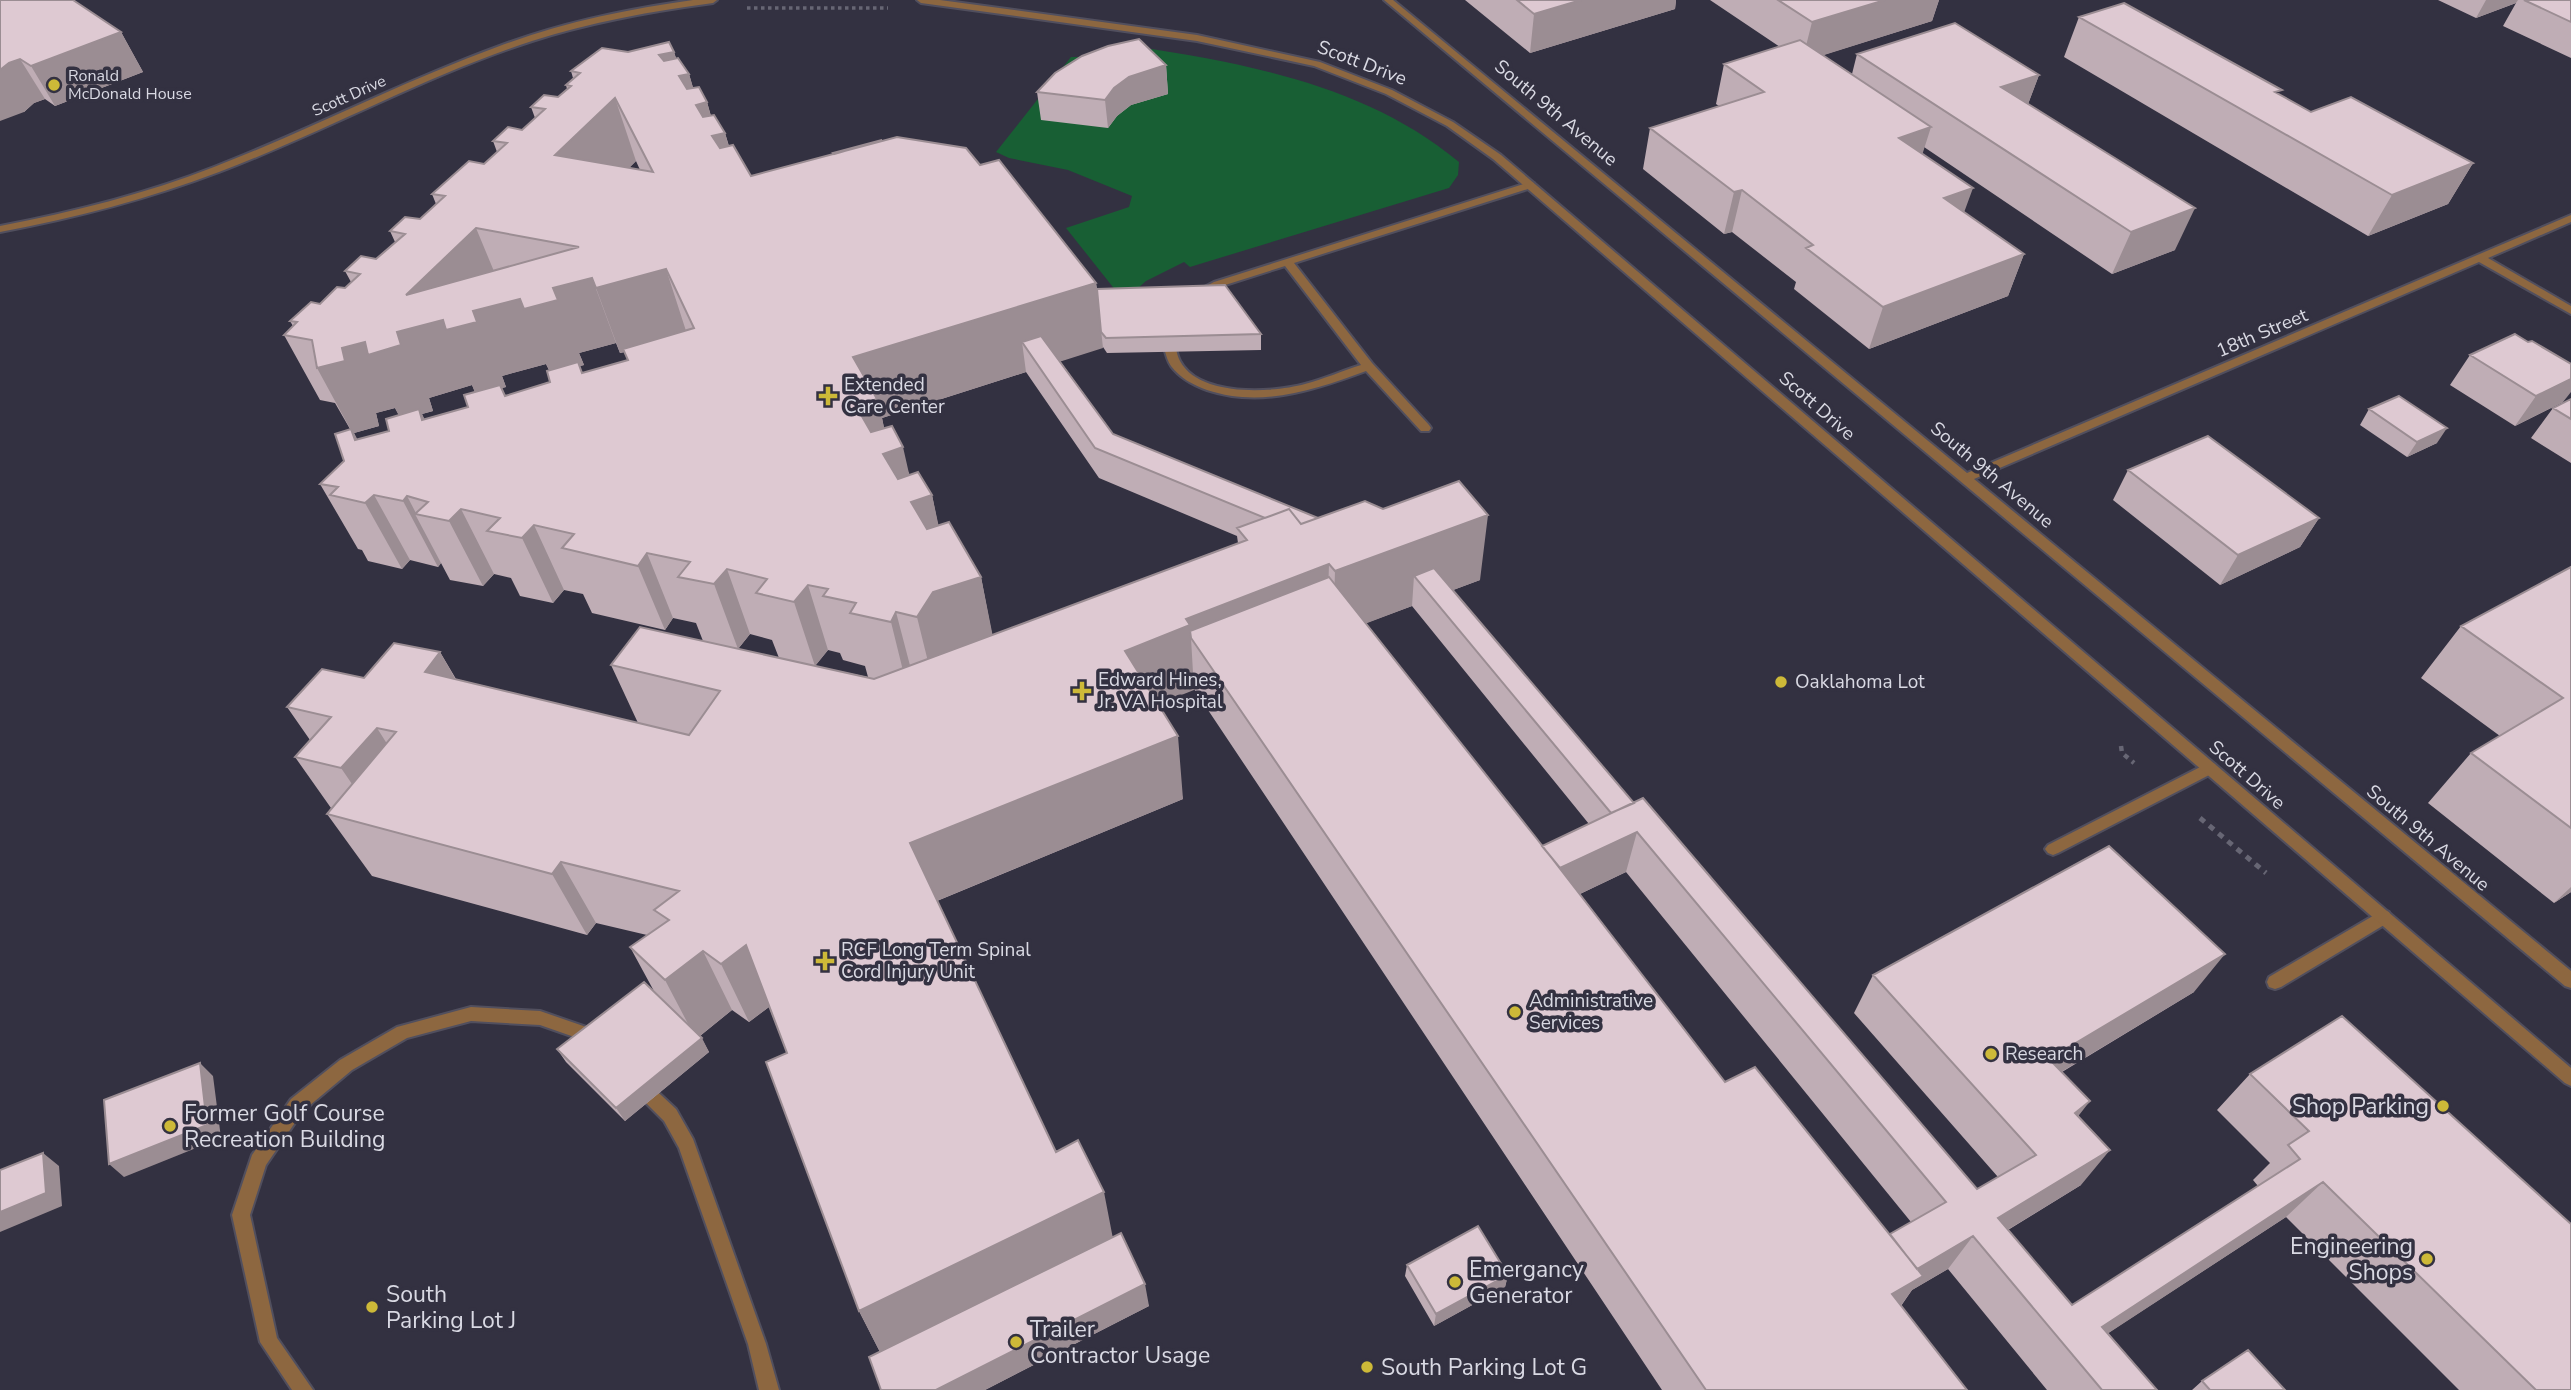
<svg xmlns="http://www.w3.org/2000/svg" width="2571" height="1390" viewBox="0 0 2571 1390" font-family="'Nunito Sans',sans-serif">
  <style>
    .green { fill: #185f34 }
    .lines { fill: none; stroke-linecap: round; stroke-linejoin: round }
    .service-casing { stroke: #514f5e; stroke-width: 4 }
    .minor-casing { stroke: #514f5e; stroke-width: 4 }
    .path-far2 { stroke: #676674; stroke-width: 3.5; stroke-dasharray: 3.5 3.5; stroke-linecap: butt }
    .path-far1 { stroke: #676674; stroke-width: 4.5; stroke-dasharray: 5 5; stroke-linecap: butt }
    .path { stroke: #676674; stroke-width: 5; stroke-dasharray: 6 6; stroke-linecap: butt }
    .service { fill: #8d6740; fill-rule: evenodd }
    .minor { fill: #8d6740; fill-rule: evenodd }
    .wall { fill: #bfadb5; fill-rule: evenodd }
    .shaded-wall { fill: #9b8d93 }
    .building { fill: #dec9d2; stroke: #9b8d93; stroke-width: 2; fill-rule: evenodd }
    .poi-dot { fill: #cdb938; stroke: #333141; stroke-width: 2.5 }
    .labels { text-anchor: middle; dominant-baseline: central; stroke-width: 7; stroke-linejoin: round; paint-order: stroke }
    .far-poi-label { font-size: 16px; fill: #d9d9e3; stroke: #333141; text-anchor: start }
    .far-street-label { font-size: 16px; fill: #d9d9e3; stroke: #333141 }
    .street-label { font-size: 19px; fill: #d9d9e3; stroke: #333141 }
    .poi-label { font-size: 19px; fill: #d9d9e3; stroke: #333141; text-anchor: start }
    .near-poi-label { font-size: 23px; fill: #d9d9e3; stroke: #333141; text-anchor: start }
  </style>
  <rect width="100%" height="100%" fill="#333141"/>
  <path class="green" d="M 1138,47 C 1251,64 1369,87 1459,162 L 1458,175 L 1449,188 L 1190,267 L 1184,262 L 1146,281 L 1129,296 L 1120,296 L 1066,228 L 1129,207 L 1132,196 L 1068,170 L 1009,158 L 996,152 L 1071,57 L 1093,57 Z"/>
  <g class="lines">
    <defs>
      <path id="service" d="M 1530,182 L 1534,183 L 1534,187 L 1294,263 L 1372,363 L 1429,425 L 1431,428 L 1429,431 L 1421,431 L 1366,371 C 1315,390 1261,408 1207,390 C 1193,385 1180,378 1171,366 C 1165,357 1164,345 1161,335 L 1167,332 L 1173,335 C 1175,343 1176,353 1180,361 C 1199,397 1272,393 1305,384 C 1324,379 1342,371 1361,365 L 1285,266 L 1222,286 L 1199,296 L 1193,293 L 1214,282 Z
        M 2210,762 L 2215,764 L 2217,768 L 2215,772 L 2058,853 L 2053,855 L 2048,853 L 2045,849 L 2048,845 Z
        M 2383,910 L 2389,912 L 2391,917 L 2389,922 L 2281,987 L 2275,989 L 2269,987 L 2267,982 L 2269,977 Z
        M 471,1007 L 540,1011 L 592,1029 L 601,1040 L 599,1045 L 593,1047 L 580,1039 L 540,1025 L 471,1021 L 407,1038 L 352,1070 L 303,1111 L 266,1165 L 250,1215 L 277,1338 L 313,1390 L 292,1390 L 260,1342 L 232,1215 L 252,1155 L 291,1099 L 340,1060 L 397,1027 Z
        M 640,1078 L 646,1081 L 676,1109 L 693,1139 L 766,1344 L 779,1390 L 759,1390 L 748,1344 L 679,1148 L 664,1121 L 634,1091 L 632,1086 L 634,1081 Z"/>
      <path id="minor" d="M 693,0 L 717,0 L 713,3 C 652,11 591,22 532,41 C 424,76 325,132 219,172 C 148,199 75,218 0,232 L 0,226 C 73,212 145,194 214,167 C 310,130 401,82 497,47 C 560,23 627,9 693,0 Z
        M 917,0 L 940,0 L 1197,35 L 1320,62 L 1392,90 L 1453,122 L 1501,155 L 2571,1068 L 2571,1086 L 2565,1083 L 1493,159 L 1447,126 L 1386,94 L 1314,66 L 1197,41 L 921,3 Z
        M 1384,0 L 1393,0 L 1967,473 L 2571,215 L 2571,222 L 2488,258 L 2571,306 L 2571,314 L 2479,262 L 1974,479 L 2571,971 L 2571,988 L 2565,986 Z"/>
    </defs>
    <use href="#service" class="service-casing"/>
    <use href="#minor" class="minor-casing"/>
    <path class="path-far2" d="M 747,8 L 888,8"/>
    <path class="path-far1" d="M 2121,746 L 2122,753 L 2134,763"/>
    <path class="path" d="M 2200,818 L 2266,873"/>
    <use href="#service" class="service"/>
    <use href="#minor" class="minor"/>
  </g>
  <path class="wall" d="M 0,0 L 121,32 L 143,72 L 55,106 L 45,99 L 34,103 L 24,112 Z
    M 1465,0 L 1676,0 L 1675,9 L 1530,53 Z
    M 1710,0 L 1939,0 L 1932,21 L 1823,55 L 1852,74 L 1857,54 L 2039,75 L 2028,104 L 2175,250 L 2112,274 L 1924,147 L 1922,153 L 1964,213 L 2024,254 L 2008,296 L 1869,349 L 1794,289 L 1796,282 L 1732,232 L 1724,234 L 1643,169 L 1650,128 L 1719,106 L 1716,104 L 1724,64 L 1780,47 Z
    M 2438,0 L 2571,0 L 2571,58 L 2503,26 L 2516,3 L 2476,18 Z
    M 2079,17 L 2280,95 L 2311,112 L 2473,163 L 2448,204 L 2368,236 L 2064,57 Z
    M 628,52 L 674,52 L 676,58 L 689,74 L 693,88 L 707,102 L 711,116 L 725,133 L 729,146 L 751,176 L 980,165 L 1096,283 L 1097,289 L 1261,334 L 1261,350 L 1107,353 L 1103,347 L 1060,361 L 1113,434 L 1318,518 L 1480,580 L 1453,590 L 1633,803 L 1977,1189 L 1998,1177 L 1854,1013 L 1873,975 L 2194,992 L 2062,1072 L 2079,1116 L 2081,1185 L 2008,1230 L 2072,1305 L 2258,1186 L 2253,1180 L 2270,1163 L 2217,1110 L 2250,1074 L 2571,1390 L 2459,1390 L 2286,1217 L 2108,1333 L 2157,1390 L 2047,1390 L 1948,1269 L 1912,1290 L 1901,1306 L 1967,1390 L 1662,1390 L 1194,689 L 1158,704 L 1183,799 L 937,901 L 1056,1152 L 1113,1237 L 1149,1306 L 985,1390 L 881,1390 L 880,1352 L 859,1311 L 787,1053 L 769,1007 L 749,1022 L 732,1010 L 700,1036 L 709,1052 L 625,1121 L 566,1062 L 557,1049 L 655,993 L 630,947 L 647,935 L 596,923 L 587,935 L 372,876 L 327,814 L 331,808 L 295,757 L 310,740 L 287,707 L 364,678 L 440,652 L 456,679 L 638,723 L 611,665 L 703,641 L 696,623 L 673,618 L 665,630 L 592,613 L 583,594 L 564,590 L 553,603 L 520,596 L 511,578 L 494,574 L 483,586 L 450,580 L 441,563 L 438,567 L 410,560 L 402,569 L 368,561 L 362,550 L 358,549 L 320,484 L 344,461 L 350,429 L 335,403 L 320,400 L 284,335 L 293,326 L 290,321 L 320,304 L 345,288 L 351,282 L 345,271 L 376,259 L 395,242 L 390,231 L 420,219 L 436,204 L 432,194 L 484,164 L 497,152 L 493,141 L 522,130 L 535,118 L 531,107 L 558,97 L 567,89 L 566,85 L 573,78 L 571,71 ZM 636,161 L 640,170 L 629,168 ZM 616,343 L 620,353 L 625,352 L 628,360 L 582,373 L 580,366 L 584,365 L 579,353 ZM 546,364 L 549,370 L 550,382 L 505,396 L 502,388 L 506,387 L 502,376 ZM 1026,372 L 1099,478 L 1237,536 L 1238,543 L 992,635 L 981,577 L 938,525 L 932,495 L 910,475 L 884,428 L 882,418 ZM 472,385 L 475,392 L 468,407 L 424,419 L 422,414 L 433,411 L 429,398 ZM 395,408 L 399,415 L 389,431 L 357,440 L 354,433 L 379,426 L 376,413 ZM 1412,606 L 1589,824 L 1542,846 L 1366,623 ZM 750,634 L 772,640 L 779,658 L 738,649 ZM 828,650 L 840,653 L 843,660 L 865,666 L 868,677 L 815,666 ZM 1626,872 L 1911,1222 L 1890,1234 L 1725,1082 L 1580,894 Z
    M 1166,65 L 1168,94 L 1131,105 L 1117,116 L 1108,128 L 1041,120 L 1037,92 Z
    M 2470,355 L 2563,402 L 2515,426 L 2450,385 Z
    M 2571,399 L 2571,463 L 2531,438 L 2553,408 Z
    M 2369,409 L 2437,443 L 2407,457 L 2360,425 Z
    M 2128,470 L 2319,518 L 2300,547 L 2220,585 L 2113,500 Z
    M 2571,567 L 2571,892 L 2554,903 L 2428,803 L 2471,753 L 2500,736 L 2421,678 L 2461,626 Z
    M 1407,1265 L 1508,1275 L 1505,1287 L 1434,1326 L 1405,1276 Z
    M 2202,1381 L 2285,1390 L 2192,1390 Z"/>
  <path class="shaded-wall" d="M 1581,0 L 1676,0 L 1675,9 L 1530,53 L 1534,14 Z
    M 1885,0 L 1939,0 L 1932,21 L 1802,62 L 1812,22 Z
    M 2486,0 L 2518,0 L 2516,3 L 2476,18 Z
    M 121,32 L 143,72 L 55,106 L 31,66 Z
    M 674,52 L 681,75 L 689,74 L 698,104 L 707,102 L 716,135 L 725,133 L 743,196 L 659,55 Z
    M 20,59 L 45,99 L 34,103 L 24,112 L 0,121 L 0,70 L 9,63 Z
    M 1166,65 L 1168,94 L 1131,105 L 1117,116 L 1108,128 L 1105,100 L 1114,88 L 1129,77 Z
    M 2039,75 L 2024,115 L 2001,87 Z
    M 615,98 L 636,161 L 578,218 L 555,155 Z
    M 1931,127 L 1918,168 L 1899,138 Z
    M 2473,163 L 2448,204 L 2368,236 L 2392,195 Z
    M 1973,188 L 1958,229 L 1944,198 Z
    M 1742,190 L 1732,232 L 1724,234 L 1734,192 Z
    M 2195,208 L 2175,250 L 2112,274 L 2131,232 Z
    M 476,228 L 503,293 L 553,288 L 592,278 L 616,343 L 579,353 L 584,365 L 551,374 L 546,364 L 502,376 L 506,387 L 502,388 L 530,450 L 476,395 L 472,385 L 429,398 L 433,411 L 422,414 L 452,474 L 401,420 L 395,408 L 376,413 L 379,426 L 354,433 L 387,494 L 355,440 L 353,434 L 317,368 L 342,348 L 397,332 L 406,295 Z
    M 2024,254 L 2008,296 L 1869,349 L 1883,307 Z
    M 666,269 L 687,334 L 620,353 L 596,288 Z
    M 1096,283 L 1103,348 L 1040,368 L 1022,342 L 1026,372 L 882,418 L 889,452 L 903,447 L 915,500 L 932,495 L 946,560 L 872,472 L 856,406 L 853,357 Z
    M 2571,379 L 2571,392 L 2563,402 L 2515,426 L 2536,396 Z
    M 2447,428 L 2437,443 L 2407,457 L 2417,442 Z
    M 374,495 L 410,560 L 402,569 L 365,503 Z
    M 407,496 L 417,515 L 415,514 L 441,563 L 438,567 L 403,501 Z
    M 461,509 L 494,574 L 483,586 L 449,521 Z
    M 1488,515 L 1480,580 L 1432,598 L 1414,576 L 1412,606 L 1333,636 L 1335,571 Z
    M 2319,518 L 2300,547 L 2220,585 L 2238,555 Z
    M 534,525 L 564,590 L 553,603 L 522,538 Z
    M 647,553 L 673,618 L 665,630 L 638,566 Z
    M 1329,564 L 1327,629 L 1191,638 L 1194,690 L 1131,715 L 1125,651 L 1186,619 Z
    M 727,569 L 750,634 L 738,649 L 714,584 Z
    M 981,577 L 994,642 L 933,682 L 917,617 L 933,592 Z
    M 808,585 L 828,650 L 815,666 L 794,602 Z
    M 896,612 L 913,677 L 907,687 L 891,622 Z
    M 440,652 L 477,717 L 425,672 Z
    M 377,728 L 417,791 L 383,829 L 341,768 Z
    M 1178,736 L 1183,799 L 927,905 L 910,843 Z
    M 1637,832 L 1626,872 L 1544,911 L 1553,872 Z
    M 561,862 L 596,923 L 587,935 L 552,874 Z
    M 2571,887 L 2571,892 L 2554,903 Z
    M 746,945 L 773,1004 L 749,1022 L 721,964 Z
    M 703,951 L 732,1010 L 696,1039 L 665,980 Z
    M 2225,954 L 2194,992 L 2023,1095 L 2049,1059 Z
    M 702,1038 L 709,1052 L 625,1121 L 616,1108 Z
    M 200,1063 L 213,1076 L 221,1138 L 124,1177 L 109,1164 Z
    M 2090,1101 L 2062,1137 L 2075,1113 Z
    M 2110,1150 L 2081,1185 L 1981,1246 L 1998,1218 Z
    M 43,1153 L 59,1166 L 62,1206 L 0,1232 L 0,1212 Z
    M 2323,1182 L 2286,1217 L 2072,1357 L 2102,1327 Z
    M 1104,1192 L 1114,1244 L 883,1358 L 859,1311 Z
    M 1973,1236 L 1948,1269 L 1912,1290 L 1894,1315 L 1892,1294 L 1908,1274 Z
    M 1508,1275 L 1505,1287 L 1434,1326 L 1436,1314 Z
    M 1145,1284 L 1149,1306 L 985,1390 L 936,1390 Z"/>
  <path class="building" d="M 0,0 L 73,0 L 121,32 L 31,66 L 20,59 L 9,63 L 0,70 Z
    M 1517,0 L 1581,0 L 1534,14 Z
    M 1778,0 L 1885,0 L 1812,22 Z
    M 2524,0 L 2571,0 L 2571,22 Z
    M 2124,3 L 2282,90 L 2275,92 L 2311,112 L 2351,97 L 2473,163 L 2392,195 L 2079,17 Z
    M 1955,23 L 2039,75 L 2001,87 L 2195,208 L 2131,232 L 1857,54 Z
    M 1139,39 L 1166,65 L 1129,77 L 1114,88 L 1105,100 L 1037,92 L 1055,73 L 1082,56 L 1108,46 Z
    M 1800,40 L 1931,127 L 1899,138 L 1973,188 L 1944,198 L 2024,254 L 1883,307 L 1806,248 L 1813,245 L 1742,190 L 1734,192 L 1650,128 L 1764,92 L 1724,64 Z
    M 669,42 L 674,52 L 659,55 L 664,61 L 678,58 L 689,74 L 679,76 L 687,89 L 699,87 L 707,102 L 696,105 L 703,117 L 714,115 L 725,133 L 712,136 L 720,148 L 733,145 L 751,176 L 897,137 L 966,148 L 980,165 L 999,160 L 1096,283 L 853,357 L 877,399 L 856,406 L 871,432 L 892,426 L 903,447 L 883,454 L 898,479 L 918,472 L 932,495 L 911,502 L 927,529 L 949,522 L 981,577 L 933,592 L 917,617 L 896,612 L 891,622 L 850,613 L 856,603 L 823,596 L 828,589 L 808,585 L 794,602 L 756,593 L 767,579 L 727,569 L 714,584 L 678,577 L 690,562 L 647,553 L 638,566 L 562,548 L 574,534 L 534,525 L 522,538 L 487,531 L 500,518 L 461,509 L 449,521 L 415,514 L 428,502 L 407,496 L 403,501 L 374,495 L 365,503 L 330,495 L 338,487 L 320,484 L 344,461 L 335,434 L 351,429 L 355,440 L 389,431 L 386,419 L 419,409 L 422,420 L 468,407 L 464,395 L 500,385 L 505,396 L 550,382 L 547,371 L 578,362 L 582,373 L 628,360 L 623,349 L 694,328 L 666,269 L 596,288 L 592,278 L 553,288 L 558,300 L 524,309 L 520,299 L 473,311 L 477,322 L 446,330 L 443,320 L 397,332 L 401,345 L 368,355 L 365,342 L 342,348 L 345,361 L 317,368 L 312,340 L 284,335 L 297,322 L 290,321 L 311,302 L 320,304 L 337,287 L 345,288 L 360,274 L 345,271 L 361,256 L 376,259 L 405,234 L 390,231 L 405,217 L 420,219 L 445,196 L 432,194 L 469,161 L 484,164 L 507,143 L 493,141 L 508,127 L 522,130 L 545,109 L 531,107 L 544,95 L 558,97 L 571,86 L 566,85 L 580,73 L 571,71 L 602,48 L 628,52 ZM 615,98 L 653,172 L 555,155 ZM 476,228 L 579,247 L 406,295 Z
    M 882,140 L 834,154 L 833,153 Z
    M 1225,285 L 1261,334 L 1106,338 L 1101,332 L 1097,289 Z
    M 2515,334 L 2528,342 L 2532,341 L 2571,364 L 2571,379 L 2536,396 L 2470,355 Z
    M 1041,336 L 1113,434 L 1318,518 L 1301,524 L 1289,509 L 1265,518 L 1095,448 L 1022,342 Z
    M 2399,396 L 2447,428 L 2417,442 L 2369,409 Z
    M 2571,399 L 2571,419 L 2553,408 Z
    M 2208,436 L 2319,518 L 2238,555 L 2128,470 Z
    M 1459,481 L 1488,515 L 1335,571 L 1329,564 L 1186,619 L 1190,625 L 1125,651 L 1178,736 L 910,843 L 1056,1152 L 1078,1140 L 1104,1192 L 859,1311 L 766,1062 L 787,1053 L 746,945 L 721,964 L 703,951 L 665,980 L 630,947 L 669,920 L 654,910 L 679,891 L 561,862 L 552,874 L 327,814 L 396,732 L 377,728 L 341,768 L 295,757 L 331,717 L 287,707 L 322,669 L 364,678 L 394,643 L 440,652 L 425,672 L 689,735 L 720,691 L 611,665 L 640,627 L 874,679 L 1247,540 L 1237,528 L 1289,509 L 1301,524 L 1365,501 L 1383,509 Z
    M 2571,567 L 2571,828 L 2471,753 L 2563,698 L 2461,626 Z
    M 1434,568 L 1634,803 L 1611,813 L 1414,576 Z
    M 1329,577 L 1537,839 L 1725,1082 L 1755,1067 L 1923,1276 L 1892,1294 L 1967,1390 L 1706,1390 L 1191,638 L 1190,631 Z
    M 1643,798 L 1977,1189 L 2036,1155 L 1873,975 L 2109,846 L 2225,954 L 2049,1059 L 2090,1101 L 2075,1113 L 2110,1150 L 1998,1218 L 2072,1305 L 2300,1159 L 2288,1145 L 2309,1131 L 2250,1074 L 2342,1016 L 2571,1224 L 2571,1390 L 2536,1390 L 2323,1182 L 2102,1327 L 2157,1390 L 2102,1390 L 1973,1236 L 1917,1269 L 1890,1234 L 1946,1202 L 1637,832 L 1560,868 L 1542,846 Z
    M 644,982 L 702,1038 L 616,1108 L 557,1049 Z
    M 200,1063 L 207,1125 L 109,1164 L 104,1100 Z
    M 43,1153 L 46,1193 L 0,1212 L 0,1170 Z
    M 1478,1226 L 1508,1275 L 1436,1314 L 1407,1265 Z
    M 1121,1233 L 1145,1284 L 936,1390 L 881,1390 L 869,1357 Z
    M 2248,1350 L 2285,1390 L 2210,1390 L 2202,1381 Z"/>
  <g class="poi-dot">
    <circle cx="54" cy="85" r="7"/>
    <path d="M824.5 385.5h7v7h7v7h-7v7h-7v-7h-7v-7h7z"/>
    <circle cx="1781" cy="682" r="7"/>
    <path d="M1078.5 680.5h7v7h7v7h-7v7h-7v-7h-7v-7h7z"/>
    <path d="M821.5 950.5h7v7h7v7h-7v7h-7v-7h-7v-7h7z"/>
    <circle cx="1515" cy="1012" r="7"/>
    <circle cx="1991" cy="1054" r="7"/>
    <circle cx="2443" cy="1106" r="7"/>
    <circle cx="170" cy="1126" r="7"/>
    <circle cx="2427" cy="1259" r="7"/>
    <circle cx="1455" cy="1282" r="7"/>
    <circle cx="372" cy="1307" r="7"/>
    <circle cx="1016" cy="1342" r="7"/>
    <circle cx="1367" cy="1367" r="7"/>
  </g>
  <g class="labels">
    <g class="far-poi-label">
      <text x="68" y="76">Ronald<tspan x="68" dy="18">McDonald House</tspan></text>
    </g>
    <g class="far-street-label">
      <text transform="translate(349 96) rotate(-24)">Scott Drive</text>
    </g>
    <g class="street-label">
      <text transform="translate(1362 63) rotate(21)">Scott Drive</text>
      <text transform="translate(1556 113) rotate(40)">South 9th Avenue</text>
      <text transform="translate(2262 333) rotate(-23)">18th Street</text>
      <text transform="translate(1817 406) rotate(41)">Scott Drive</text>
      <text transform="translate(1992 475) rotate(40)">South 9th Avenue</text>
      <text transform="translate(2247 775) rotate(41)">Scott Drive</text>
      <text transform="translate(2428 838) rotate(40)">South 9th Avenue</text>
    </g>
    <g class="poi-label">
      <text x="844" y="385">Extended<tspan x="844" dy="22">Care Center</tspan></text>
      <text x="1098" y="680">Edward Hines,<tspan x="1098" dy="22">Jr. VA Hospital</tspan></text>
      <text x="1795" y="682">Oaklahoma Lot</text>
      <text x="841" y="950">RCF Long Term Spinal<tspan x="841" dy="22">Cord Injury Unit</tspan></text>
      <text x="1529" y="1001">Administrative<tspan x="1529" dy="22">Services</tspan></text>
      <text x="2005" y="1054">Research</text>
    </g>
    <g class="near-poi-label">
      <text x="2429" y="1106" text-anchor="end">Shop Parking</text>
      <text x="184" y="1113">Former Golf Course<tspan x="184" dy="26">Recreation Building</tspan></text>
      <text x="2413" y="1246" text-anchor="end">Engineering<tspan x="2413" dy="26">Shops</tspan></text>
      <text x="1469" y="1269">Emergancy<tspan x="1469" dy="26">Generator</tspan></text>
      <text x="386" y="1294">South<tspan x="386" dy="26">Parking Lot J</tspan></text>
      <text x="1030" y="1329">Trailer<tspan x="1030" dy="26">Contractor Usage</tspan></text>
      <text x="1381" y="1367">South Parking Lot G</text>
    </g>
  </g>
</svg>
